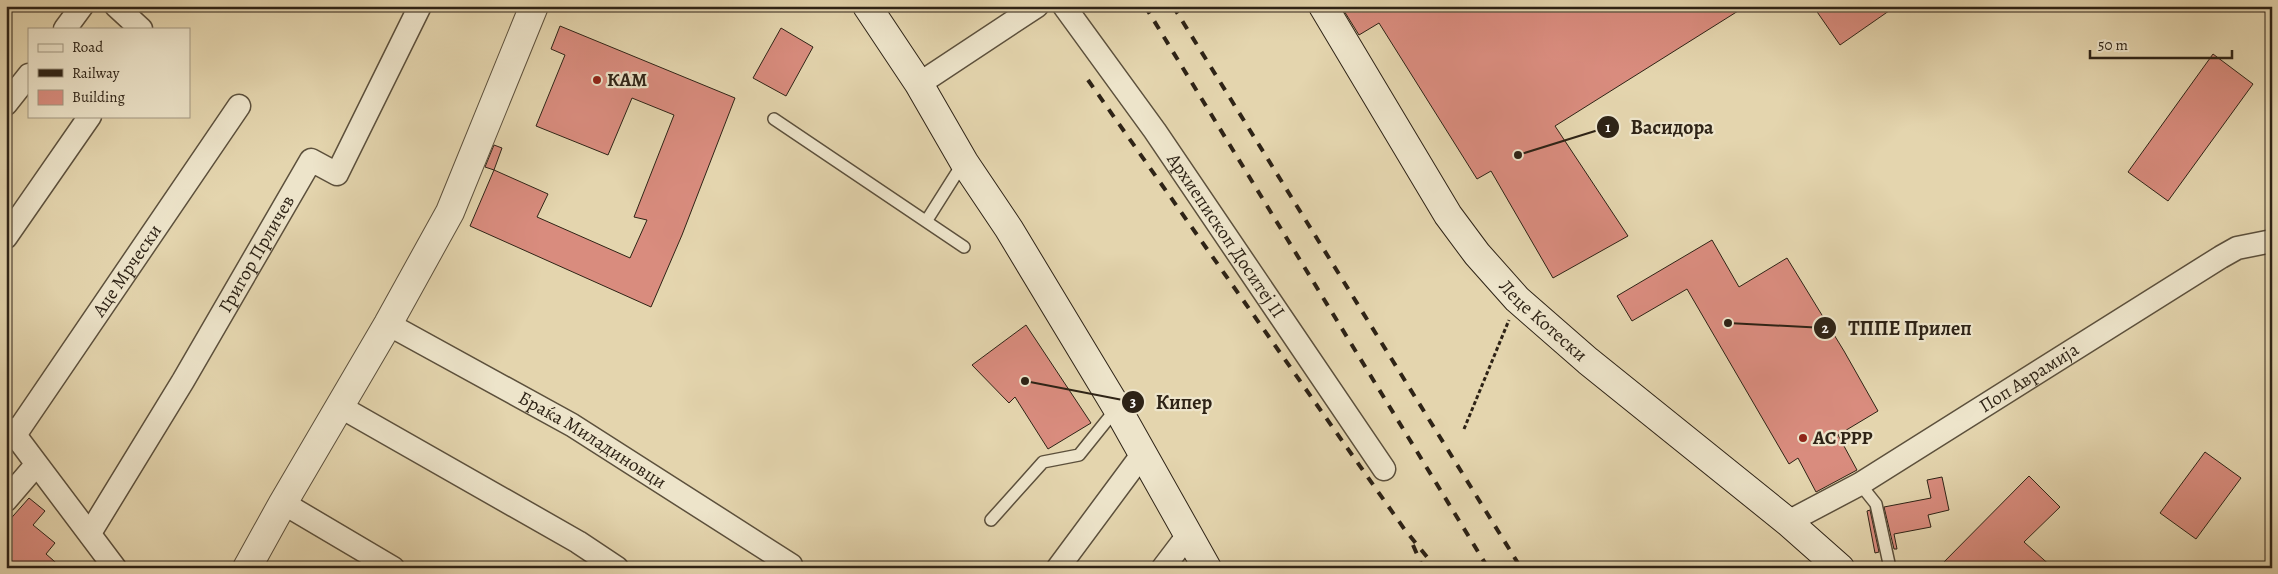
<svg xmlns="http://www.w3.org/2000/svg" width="2278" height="574" viewBox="0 0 2278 574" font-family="Alegreya,serif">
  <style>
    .building { fill: #d98c7e; stroke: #2e2316 }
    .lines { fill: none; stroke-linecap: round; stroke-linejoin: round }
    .service-casing { stroke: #5c503c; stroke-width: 14 }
    .minor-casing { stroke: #5c503c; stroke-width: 25 }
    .tertiary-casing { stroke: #5c503c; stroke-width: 30 }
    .secondary-casing { stroke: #2e2316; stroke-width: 30 }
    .path { stroke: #2e2316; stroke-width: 3; stroke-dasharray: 4 2.5; stroke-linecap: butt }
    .service { stroke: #ede4ca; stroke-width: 11 }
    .minor { stroke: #ede4ca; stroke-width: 22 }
    .tertiary { stroke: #ede4ca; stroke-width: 28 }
    .secondary { stroke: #ede4ca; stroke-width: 28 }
    .rail { stroke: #2e2316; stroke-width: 4; stroke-dasharray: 9 9; stroke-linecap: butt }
    .poi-dot { fill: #8f2418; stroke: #ede4ca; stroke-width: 2 }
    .labels { text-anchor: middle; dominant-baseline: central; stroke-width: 4.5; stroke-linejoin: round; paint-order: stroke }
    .poi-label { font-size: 19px; font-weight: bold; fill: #2e2316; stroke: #ede4ca; text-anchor: start }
    .street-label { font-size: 19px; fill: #2e2316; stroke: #ede4ca }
    .leader { fill: none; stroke: #2e2316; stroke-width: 2 }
    .callout-dot { fill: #2e2316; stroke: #ede4ca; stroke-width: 2 }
    .mark-label { font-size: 15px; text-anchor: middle; font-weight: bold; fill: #fff }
    .callout-label { font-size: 20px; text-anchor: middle; font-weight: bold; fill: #2e2316; stroke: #ede4ca; stroke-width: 4.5; stroke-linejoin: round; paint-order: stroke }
  </style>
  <rect width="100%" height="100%" fill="#e4d5ae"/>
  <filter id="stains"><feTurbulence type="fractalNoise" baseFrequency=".004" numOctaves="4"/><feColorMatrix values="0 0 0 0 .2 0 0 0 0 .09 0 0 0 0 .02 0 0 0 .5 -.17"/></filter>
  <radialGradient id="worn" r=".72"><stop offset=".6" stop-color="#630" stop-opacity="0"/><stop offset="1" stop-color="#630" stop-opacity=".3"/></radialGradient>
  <path class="building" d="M 1341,6 L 1746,6 L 1555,126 L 1628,236 L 1553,278 L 1491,171 L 1477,179 L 1379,23 L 1359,35 Z
    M 1813,6 L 1896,6 L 1840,45 Z
    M 560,26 L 735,98 L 682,235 L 651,307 L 470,226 L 494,170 L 548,194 L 537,217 L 630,258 L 647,220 L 634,217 L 674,115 L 632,98 L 608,155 L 536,126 L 565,55 L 551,49 Z
    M 781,28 L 813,47 L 786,96 L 753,78 Z
    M 2213,54 L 2253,84 L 2168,201 L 2128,172 Z
    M 494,145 L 502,148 L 494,170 L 485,167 Z
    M 1712,240 L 1739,287 L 1787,258 L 1844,351 L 1878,411 L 1838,435 L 1857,470 L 1816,492 L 1798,458 L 1789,464 L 1687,289 L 1632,321 L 1617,296 Z
    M 1026,325 L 1091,423 L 1048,449 L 1015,397 L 1009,403 L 972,365 Z
    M 2205,452 L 2241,478 L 2196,539 L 2160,513 Z
    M 2029,476 L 2060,507 L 2024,542 L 2053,568 L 1938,568 Z
    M 1942,477 L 1949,510 L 1928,515 L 1931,527 L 1894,534 L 1897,549 L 1894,549 L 1884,507 L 1931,498 L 1927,480 Z
    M 29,498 L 45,511 L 33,525 L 55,543 L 46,554 L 62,568 L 13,568 L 6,562 L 6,524 Z
    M 1870,510 L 1879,552 L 1875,553 L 1867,511 Z"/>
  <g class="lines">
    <defs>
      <path id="service" d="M 774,119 L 964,247
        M 927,220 L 963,163
        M 1860,484 L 1876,504 L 1890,568
        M 991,520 L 1043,462 L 1079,455 L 1116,409"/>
      <g id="minor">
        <path d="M 116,6 L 141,29"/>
        <path id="s1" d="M 1064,6 L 1155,131 L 1384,469"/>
        <path d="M 65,29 L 82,6"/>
        <path d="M 919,84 L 1037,6"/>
        <path d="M 6,104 L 29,75"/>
        <path d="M 6,237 L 90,116"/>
        <path id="s2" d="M 388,324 L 572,425 L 791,565"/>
        <path d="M 339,406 L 578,542 L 617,568"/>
        <path d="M 6,427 L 15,435 L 115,568"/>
        <path id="s3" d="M 15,435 L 239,106"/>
        <path d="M 6,500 L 36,465"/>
        <path d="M 283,503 L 393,568"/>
        <path id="s4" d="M 1788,522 L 1860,484 L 2221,257 L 2237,248 L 2272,241"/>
        <path id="s5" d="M 90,533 L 183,381 L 311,160 L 337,174 L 420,6"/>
        <path d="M 1058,568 L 1144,452"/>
        <path d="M 1163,568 L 1188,535"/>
      </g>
      <path id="tertiary" d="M 247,568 L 283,503 L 388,324 L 450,212 L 534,6"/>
      <g id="secondary">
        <path d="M 867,6 L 919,84 L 964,162 L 1009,229 L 1117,408 L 1207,568"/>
        <path id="s6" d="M 1323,6 L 1448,215 L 1477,254 L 1517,299 L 1588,361 L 1788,522 L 1840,568"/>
      </g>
    </defs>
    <use href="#service" class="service-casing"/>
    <use href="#minor" class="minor-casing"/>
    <use href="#tertiary" class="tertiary-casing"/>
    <use href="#secondary" class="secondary-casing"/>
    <path class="path" d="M 1464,429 L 1509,320"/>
    <use href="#service" class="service"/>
    <use href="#minor" class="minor"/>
    <use href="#tertiary" class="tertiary"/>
    <use href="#secondary" class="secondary"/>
    <path class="rail" d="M 1145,6 L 1488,568
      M 1173,6 L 1521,568
      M 1088,80 L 1405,530 L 1436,568
      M 1413,545 L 1423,568"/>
  </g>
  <g class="poi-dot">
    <circle cx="597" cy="80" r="5"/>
    <circle cx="1803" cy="438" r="5"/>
  </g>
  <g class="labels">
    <g class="poi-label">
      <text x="607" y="80">КАМ</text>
      <text x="1813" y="438">АС РРР</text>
    </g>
    <g class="street-label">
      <text stroke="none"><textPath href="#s1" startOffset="281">Архиепископ Доситеј II</textPath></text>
      <text stroke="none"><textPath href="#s5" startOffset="325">Григор Прличев</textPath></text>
      <text stroke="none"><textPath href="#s3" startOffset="199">Аце Мрчески</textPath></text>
      <text stroke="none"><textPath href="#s6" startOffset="386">Леце Котески</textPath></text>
      <text stroke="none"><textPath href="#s4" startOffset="281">Поп Аврамија</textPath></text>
      <text stroke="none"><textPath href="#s2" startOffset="235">Браќа Миладиновци</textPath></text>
    </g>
  </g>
  <path class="leader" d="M1518 155L1608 127M1728 323L1825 328M1025 381L1133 402"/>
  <g class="callout-dot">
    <circle cx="1518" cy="155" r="5"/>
    <circle cx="1728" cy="323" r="5"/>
    <circle cx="1025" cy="381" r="5"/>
    <circle cx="1608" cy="127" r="12"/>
    <circle cx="1825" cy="328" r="12"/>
    <circle cx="1133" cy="402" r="12"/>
  </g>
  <g class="mark-label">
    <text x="1608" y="132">1</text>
    <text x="1825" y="333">2</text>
    <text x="1133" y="407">3</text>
  </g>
  <g class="callout-label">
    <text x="1672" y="134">Васидора</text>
    <text x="1910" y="335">ТППЕ Прилеп</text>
    <text x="1184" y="409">Кипер</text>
  </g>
  <rect width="2278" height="574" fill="none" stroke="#e4d5ae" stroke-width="25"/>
  <rect x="8" y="8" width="2263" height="559" fill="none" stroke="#2e2316" stroke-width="2.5"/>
  <rect x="12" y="12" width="2253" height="549" fill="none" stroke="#2e2316"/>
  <rect x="28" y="28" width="162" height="90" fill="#ede4ca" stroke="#a19782"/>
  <rect x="38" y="44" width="25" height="8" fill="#ede4ca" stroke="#a19782"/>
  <text x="72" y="52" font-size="15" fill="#2e2316">Road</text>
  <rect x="38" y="69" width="25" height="8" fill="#2e2316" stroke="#a19782"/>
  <text x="72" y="78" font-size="15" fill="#2e2316">Railway</text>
  <rect x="38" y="90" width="25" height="15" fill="#d98c7e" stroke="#a19782"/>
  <text x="72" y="102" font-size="15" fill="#2e2316">Building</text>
  <path d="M2090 50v8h142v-8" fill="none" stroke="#2e2316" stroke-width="2.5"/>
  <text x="2098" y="50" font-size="15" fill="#2e2316" stroke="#ede4ca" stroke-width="4" paint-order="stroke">50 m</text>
  <rect width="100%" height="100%" filter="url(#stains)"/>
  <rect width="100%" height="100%" fill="url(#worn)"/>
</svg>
